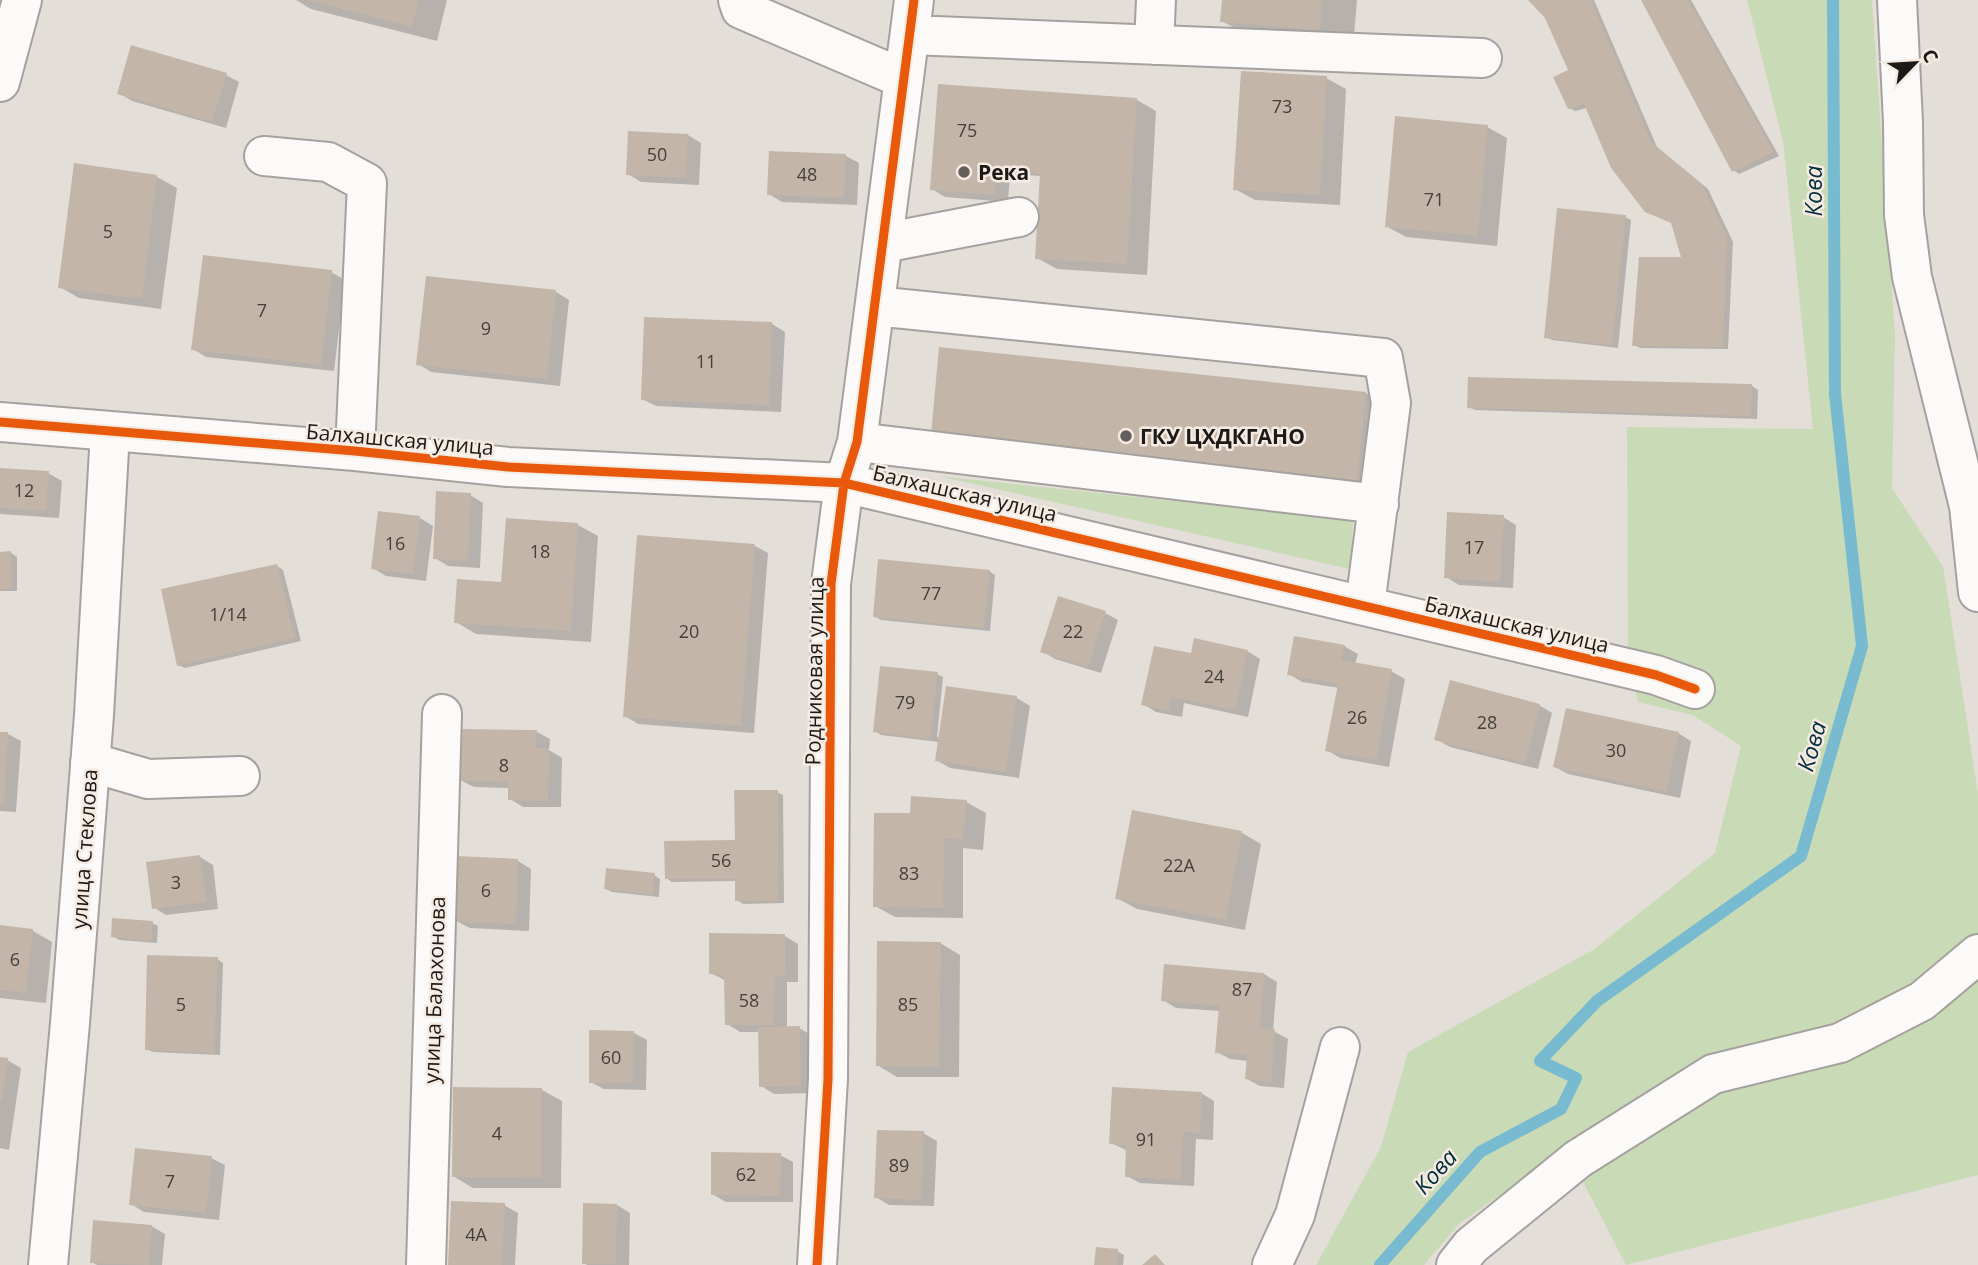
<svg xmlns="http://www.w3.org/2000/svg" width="1978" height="1265" viewBox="0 0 1978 1265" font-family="'Open Sans',sans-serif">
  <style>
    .green { fill: #c9dab6 }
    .shadow { fill: #0003 }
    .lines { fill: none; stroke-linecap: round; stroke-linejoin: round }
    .stream { stroke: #78bacf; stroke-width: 12 }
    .building { fill: #c3b6a8 }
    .minor-casing { stroke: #a5a19e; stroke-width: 42 }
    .minor { stroke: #fbfaf9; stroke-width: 38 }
    .cycleway-casing { stroke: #f5ebe2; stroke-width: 13 }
    .cycleway { stroke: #e8590c; stroke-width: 9 }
    .poi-dot { fill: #635e5a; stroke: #f5ebe2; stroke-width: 2.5 }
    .labels { text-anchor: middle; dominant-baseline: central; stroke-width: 5; stroke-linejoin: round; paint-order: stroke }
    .number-label { font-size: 18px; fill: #46403a }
    .poi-label { font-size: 21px; font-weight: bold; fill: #1d1916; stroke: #f5ebe2; text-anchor: start }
    .street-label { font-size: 21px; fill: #1d1916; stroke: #f5ebe2 }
    .water-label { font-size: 23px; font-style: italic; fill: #002e3c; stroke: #f5ebe2 }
  </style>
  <rect width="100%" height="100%" fill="#e4ded9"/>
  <path class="green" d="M 1747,0 L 1872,0 L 1895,335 L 1892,488 L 1943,566 L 1978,794 L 1978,1175 L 1626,1265 L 1582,1180 L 1580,1138 L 1459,1224 L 1424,1265 L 1316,1265 L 1381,1147 L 1408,1052 L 1593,950 L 1715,853 L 1741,746 L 1693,715 L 1638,702 L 1628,655 L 1627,427 L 1813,429 L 1783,141 Z
    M 939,476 L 1353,520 L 1350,569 Z"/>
  <path class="shadow" d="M 296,0 L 447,0 L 437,41 L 311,9 Z
    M 1223,0 L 1357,0 L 1353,48 L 1256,40 L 1222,21 Z
    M 1531,0 L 1594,0 L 1657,147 L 1708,189 L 1733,242 L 1728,349 L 1640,348 L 1634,345 L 1683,259 L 1672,223 L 1587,108 L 1575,111 L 1569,108 L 1570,70 L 1546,17 Z
    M 1643,0 L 1691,0 L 1779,156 L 1739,174 L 1733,170 Z
    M 226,75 L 239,82 L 226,128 L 132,101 L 119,93 Z
    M 1326,78 L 1346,89 L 1340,205 L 1255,200 L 1235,189 Z
    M 1137,100 L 1156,111 L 1147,275 L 1057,269 L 1037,258 L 1042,176 L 1010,174 L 1008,202 L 945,197 L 932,189 Z
    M 1487,127 L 1507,138 L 1497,246 L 1406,237 L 1386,226 Z
    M 688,135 L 701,143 L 699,185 L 641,182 L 628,174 Z
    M 846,156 L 859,163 L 857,205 L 782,202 L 769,194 Z
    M 76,165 L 157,177 L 177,188 L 161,309 L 79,298 L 60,287 Z
    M 1625,217 L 1631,220 L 1618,348 L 1552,340 L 1546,337 Z
    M 331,272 L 345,280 L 334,371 L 206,357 L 193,349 Z
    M 556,292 L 569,300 L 560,386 L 431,372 L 418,364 Z
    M 772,324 L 785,332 L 781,412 L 656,406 L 642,399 Z
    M 1752,386 L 1758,390 L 1757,419 L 1475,410 L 1468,407 Z
    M 1366,393 L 1399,413 L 1391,498 L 967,454 Z
    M 0,470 L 48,473 L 62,481 L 59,518 L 0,514 Z
    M 470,495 L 483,503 L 480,568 L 448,566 L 435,558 Z
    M 1503,517 L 1516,525 L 1513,588 L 1459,585 L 1446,577 Z
    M 420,518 L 433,526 L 426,581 L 386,576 L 373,568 Z
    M 578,525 L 598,536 L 591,642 L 476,634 L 456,622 Z
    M 755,546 L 768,553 L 754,733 L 638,724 L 625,716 Z
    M 0,553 L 11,553 L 17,557 L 17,591 L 0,591 Z
    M 277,566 L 283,570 L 301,641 L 185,668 L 178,665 Z
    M 989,571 L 995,575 L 990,631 L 881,620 L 874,616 Z
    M 1105,613 L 1118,620 L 1101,673 L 1055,659 L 1042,651 Z
    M 1344,646 L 1358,654 L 1355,664 L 1391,671 L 1405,679 L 1389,767 L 1340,758 L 1327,750 L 1339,688 L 1302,682 L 1289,674 Z
    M 1247,651 L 1260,659 L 1248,717 L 1184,703 L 1182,717 L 1156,712 L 1143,704 L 1193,655 Z
    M 937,674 L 943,677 L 937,737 L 940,737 L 1017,698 L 1030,706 L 1019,778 L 950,768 L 936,760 L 939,742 L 881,735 L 875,731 Z
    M 1539,705 L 1552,713 L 1538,769 L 1450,747 L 1436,739 Z
    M 537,732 L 550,739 L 549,750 L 562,758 L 561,807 L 523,807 L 510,799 L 510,788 L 474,787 L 460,780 Z
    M 0,733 L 8,734 L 21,741 L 16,812 L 0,811 Z
    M 1678,733 L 1691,741 L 1680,798 L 1568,774 L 1555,767 Z
    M 777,792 L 783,795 L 784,903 L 743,904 L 737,900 L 737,881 L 672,882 L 666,878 L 736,842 Z
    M 966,802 L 986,813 L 983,850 L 963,848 L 963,918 L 895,917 L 875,906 L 912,815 Z
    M 1133,812 L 1242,833 L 1261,844 L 1245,930 L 1137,909 L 1117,898 Z
    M 200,857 L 213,865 L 218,909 L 166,915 L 153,907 Z
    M 518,861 L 531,869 L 529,931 L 470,928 L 456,921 Z
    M 654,875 L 660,879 L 659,897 L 612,892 L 606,889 Z
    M 152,923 L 158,926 L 157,943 L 119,940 L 113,936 Z
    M 0,927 L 33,931 L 52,942 L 46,1003 L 0,998 Z
    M 785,936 L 798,944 L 798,982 L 787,982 L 787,1028 L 799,1028 L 813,1036 L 813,1093 L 774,1094 L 761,1086 L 760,1032 L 740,1032 L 727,1024 L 726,981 L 711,973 Z
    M 940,943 L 960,955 L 959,1077 L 897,1077 L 877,1065 Z
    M 217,959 L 223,963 L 220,1055 L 153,1052 L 146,1049 Z
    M 1264,974 L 1277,982 L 1273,1031 L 1288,1039 L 1284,1088 L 1260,1086 L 1247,1079 L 1248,1061 L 1230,1059 L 1217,1052 L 1220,1011 L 1176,1008 L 1163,1000 Z
    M 634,1033 L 647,1040 L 646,1090 L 604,1089 L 590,1082 Z
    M 0,1059 L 7,1060 L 21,1068 L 9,1150 L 0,1148 Z
    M 542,1090 L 562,1101 L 561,1188 L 473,1188 L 453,1176 Z
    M 1201,1093 L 1214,1101 L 1213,1140 L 1196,1139 L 1194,1186 L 1140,1183 L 1127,1176 L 1128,1151 L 1111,1143 Z
    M 923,1133 L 937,1141 L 934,1206 L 889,1205 L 876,1197 Z
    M 780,1155 L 793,1162 L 793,1202 L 726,1202 L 712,1194 Z
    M 211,1158 L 225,1165 L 219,1220 L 144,1212 L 131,1204 Z
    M 504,1205 L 518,1213 L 515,1265 L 450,1265 Z
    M 617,1205 L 630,1213 L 629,1265 L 587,1265 L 584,1263 Z
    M 151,1226 L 165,1234 L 162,1265 L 97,1265 L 92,1262 Z
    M 1117,1251 L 1124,1255 L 1123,1265 L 1096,1265 Z"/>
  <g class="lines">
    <path class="stream" d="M 1380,1265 L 1480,1152 L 1561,1109 L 1576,1078 L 1540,1061 L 1597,1001 L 1801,856 L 1862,646 L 1835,394 L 1833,0"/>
  </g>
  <path class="building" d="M 307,0 L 419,0 L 412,27 Z
    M 1222,0 L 1322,0 L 1320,30 L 1220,22 Z
    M 1528,0 L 1591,0 L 1651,142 L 1702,184 L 1727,237 L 1723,347 L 1632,346 L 1639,257 L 1681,257 L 1671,223 L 1645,212 L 1611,168 L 1584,104 L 1568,109 L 1553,77 L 1568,70 L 1545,18 Z
    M 1641,0 L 1688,0 L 1774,152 L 1732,172 Z
    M 131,45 L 227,73 L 212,122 L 117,94 Z
    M 1241,71 L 1327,76 L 1320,195 L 1233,190 Z
    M 938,84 L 1137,98 L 1127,264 L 1035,259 L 1040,174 L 996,171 L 995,195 L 930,190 Z
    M 1395,116 L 1488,125 L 1478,236 L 1385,227 Z
    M 628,131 L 688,134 L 686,178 L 626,175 Z
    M 769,151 L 846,154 L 844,198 L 767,195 Z
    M 74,163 L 157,175 L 142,299 L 58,288 Z
    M 1557,208 L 1626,215 L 1612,345 L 1544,338 Z
    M 203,255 L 332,270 L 321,365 L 191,350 Z
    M 426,276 L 556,290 L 547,379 L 416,365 Z
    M 644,317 L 772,322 L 769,405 L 641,400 Z
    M 939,347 L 1366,392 L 1357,480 L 931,435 Z
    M 1468,377 L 1752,384 L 1751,416 L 1467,408 Z
    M 0,468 L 49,471 L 46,511 L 0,508 Z
    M 436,491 L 471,493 L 468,561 L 433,559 Z
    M 378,511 L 420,516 L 413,574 L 371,569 Z
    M 1447,512 L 1504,515 L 1500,582 L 1444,578 Z
    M 506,518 L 578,523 L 571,631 L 454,623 L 457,579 L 501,582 Z
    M 637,535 L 755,544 L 741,726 L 623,717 Z
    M 11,551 L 12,589 L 0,589 L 0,552 Z
    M 878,559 L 990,570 L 984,628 L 873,617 Z
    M 277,564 L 295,638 L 177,666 L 161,589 Z
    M 1058,596 L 1106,611 L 1088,667 L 1040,652 Z
    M 1294,636 L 1345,645 L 1341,660 L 1392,669 L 1376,760 L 1325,751 L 1338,684 L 1287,675 Z
    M 1194,638 L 1248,650 L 1235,710 L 1171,697 L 1169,711 L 1141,705 L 1154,646 L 1191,653 Z
    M 880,666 L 938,672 L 930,739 L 873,732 Z
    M 1450,680 L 1540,704 L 1525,763 L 1434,740 Z
    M 946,686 L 1017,696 L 1006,772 L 935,761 Z
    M 1566,708 L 1679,732 L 1666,792 L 1553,767 Z
    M 459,729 L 537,730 L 536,748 L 549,748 L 548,801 L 508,800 L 508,782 L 459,781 Z
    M 0,732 L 8,732 L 4,805 L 0,805 Z
    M 734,790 L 778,790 L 778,901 L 735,901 L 735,879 L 665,879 L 664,841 L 735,840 Z
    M 911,796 L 967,800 L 963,840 L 944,838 L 943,908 L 873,907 L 874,813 L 910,813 Z
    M 1132,810 L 1242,831 L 1226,920 L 1115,899 Z
    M 200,855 L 206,902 L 152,909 L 146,862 Z
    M 457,856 L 518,859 L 516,924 L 455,922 Z
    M 606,868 L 655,873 L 653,895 L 604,889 Z
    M 112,918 L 153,921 L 151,941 L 111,937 Z
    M 0,925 L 33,929 L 26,993 L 0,990 Z
    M 709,933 L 785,934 L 785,975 L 775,976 L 774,1025 L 725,1025 L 724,975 L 709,974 Z
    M 877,941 L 941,942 L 939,1067 L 876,1066 Z
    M 147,955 L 218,957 L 214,1053 L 145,1050 Z
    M 1164,964 L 1264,973 L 1260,1028 L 1275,1029 L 1271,1082 L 1245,1079 L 1247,1055 L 1215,1053 L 1219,1006 L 1161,1001 Z
    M 800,1026 L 801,1086 L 759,1087 L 758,1027 Z
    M 589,1030 L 634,1031 L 633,1083 L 589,1083 Z
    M 0,1057 L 8,1058 L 2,1102 L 0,1102 Z
    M 453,1087 L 542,1088 L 542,1178 L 452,1177 Z
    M 1112,1087 L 1202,1092 L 1200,1133 L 1183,1132 L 1181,1180 L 1125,1177 L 1126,1145 L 1109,1144 Z
    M 877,1130 L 924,1131 L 921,1200 L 874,1198 Z
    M 135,1148 L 212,1156 L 206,1213 L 129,1205 Z
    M 711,1152 L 781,1153 L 780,1196 L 711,1195 Z
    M 451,1201 L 505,1203 L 502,1265 L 448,1265 Z
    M 583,1203 L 617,1204 L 616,1264 L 582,1264 Z
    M 93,1220 L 152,1225 L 149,1265 L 90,1263 Z
    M 1096,1247 L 1118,1249 L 1117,1265 L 1094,1265 Z
    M 1155,1254 L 1165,1265 L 1142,1265 Z"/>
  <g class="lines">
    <defs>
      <path id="minor" d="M 738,0 L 741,9 L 904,79
        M 1897,0 L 1903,122 L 1904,215 L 1912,277 L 1969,506 L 1978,592
        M 910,35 L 1482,58
        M 1154,45 L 1156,0
        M 0,82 L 22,0
        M 264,156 L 328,162 L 367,183 L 355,451
        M 883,243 L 1019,217
        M 875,306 L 1383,358 L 1391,403 L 1365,606
        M 0,422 L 355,451 L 508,467 L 844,483 L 1656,675 L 1695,689
        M 857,442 L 1379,504
        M 90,762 L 148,779 L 240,776
        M 48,1265 L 70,1023 L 94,715 L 110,432
        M 426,1265 L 442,714
        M 817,1265 L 828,1079 L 831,584 L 844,483 L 857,442 L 914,0
        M 1272,1265 L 1295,1215 L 1340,1047
        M 1456,1265 L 1471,1246 L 1578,1159 L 1713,1074 L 1840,1043 L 1922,1001 L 1978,954"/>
    </defs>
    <use href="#minor" class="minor-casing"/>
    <use href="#minor" class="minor"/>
    <defs>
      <path id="cycleway" d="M 0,422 L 355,451 L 508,467 L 844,483 L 1656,675 L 1695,689
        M 817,1265 L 828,1079 L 831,584 L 844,483 L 857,442 L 914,0"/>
    </defs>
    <use href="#cycleway" class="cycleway-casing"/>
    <use href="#cycleway" class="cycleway"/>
  </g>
  <g class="poi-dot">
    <circle cx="964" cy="172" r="7"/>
    <circle cx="1126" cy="436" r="7"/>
  </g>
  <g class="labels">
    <g class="number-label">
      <text x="1282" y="106">73</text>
      <text x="967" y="130">75</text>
      <text x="657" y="154">50</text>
      <text x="807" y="174">48</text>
      <text x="1434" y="199">71</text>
      <text x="108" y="231">5</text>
      <text x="262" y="310">7</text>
      <text x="486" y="328">9</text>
      <text x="706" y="361">11</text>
      <text x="24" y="490">12</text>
      <text x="395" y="543">16</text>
      <text x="1474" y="547">17</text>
      <text x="540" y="551">18</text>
      <text x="931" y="593">77</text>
      <text x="228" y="614">1/14</text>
      <text x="689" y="631">20</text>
      <text x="1073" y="631">22</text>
      <text x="1214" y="676">24</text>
      <text x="905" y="702">79</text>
      <text x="1357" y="717">26</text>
      <text x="1487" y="722">28</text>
      <text x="1616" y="750">30</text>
      <text x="504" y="765">8</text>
      <text x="721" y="860">56</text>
      <text x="1179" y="865">22А</text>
      <text x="909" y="873">83</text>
      <text x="176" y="882">3</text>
      <text x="486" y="890">6</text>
      <text x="15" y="959">6</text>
      <text x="1242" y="989">87</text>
      <text x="749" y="1000">58</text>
      <text x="181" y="1004">5</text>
      <text x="908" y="1004">85</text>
      <text x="611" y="1057">60</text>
      <text x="497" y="1133">4</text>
      <text x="1146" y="1139">91</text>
      <text x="899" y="1165">89</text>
      <text x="746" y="1174">62</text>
      <text x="170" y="1181">7</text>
      <text x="476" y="1234">4А</text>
    </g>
    <g class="poi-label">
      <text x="978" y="172">Река</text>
      <text x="1140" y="436">ГКУ ЦХДКГАНО</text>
    </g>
    <g class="street-label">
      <text transform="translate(400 439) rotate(5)">Балхашская улица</text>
      <text transform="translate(965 493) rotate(13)">Балхашская улица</text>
      <text transform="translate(1517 624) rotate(13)">Балхашская улица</text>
      <text transform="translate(814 671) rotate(-89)">Родниковая улица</text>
      <text transform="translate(84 849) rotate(-86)">улица Стеклова</text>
      <text transform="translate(434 990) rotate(-88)">улица Балахонова</text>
    </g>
    <g class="water-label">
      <text transform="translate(1813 191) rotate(-90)">Кова</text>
      <text transform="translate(1811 746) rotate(-74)">Кова</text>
      <text transform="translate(1435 1171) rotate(-48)">Кова</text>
    </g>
  </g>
  <g transform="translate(1915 63) rotate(65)" stroke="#f5ebe2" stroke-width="5" paint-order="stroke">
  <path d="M0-5L12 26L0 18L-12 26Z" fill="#1d1916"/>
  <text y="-10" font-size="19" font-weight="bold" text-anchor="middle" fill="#1d1916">С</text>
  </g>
</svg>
